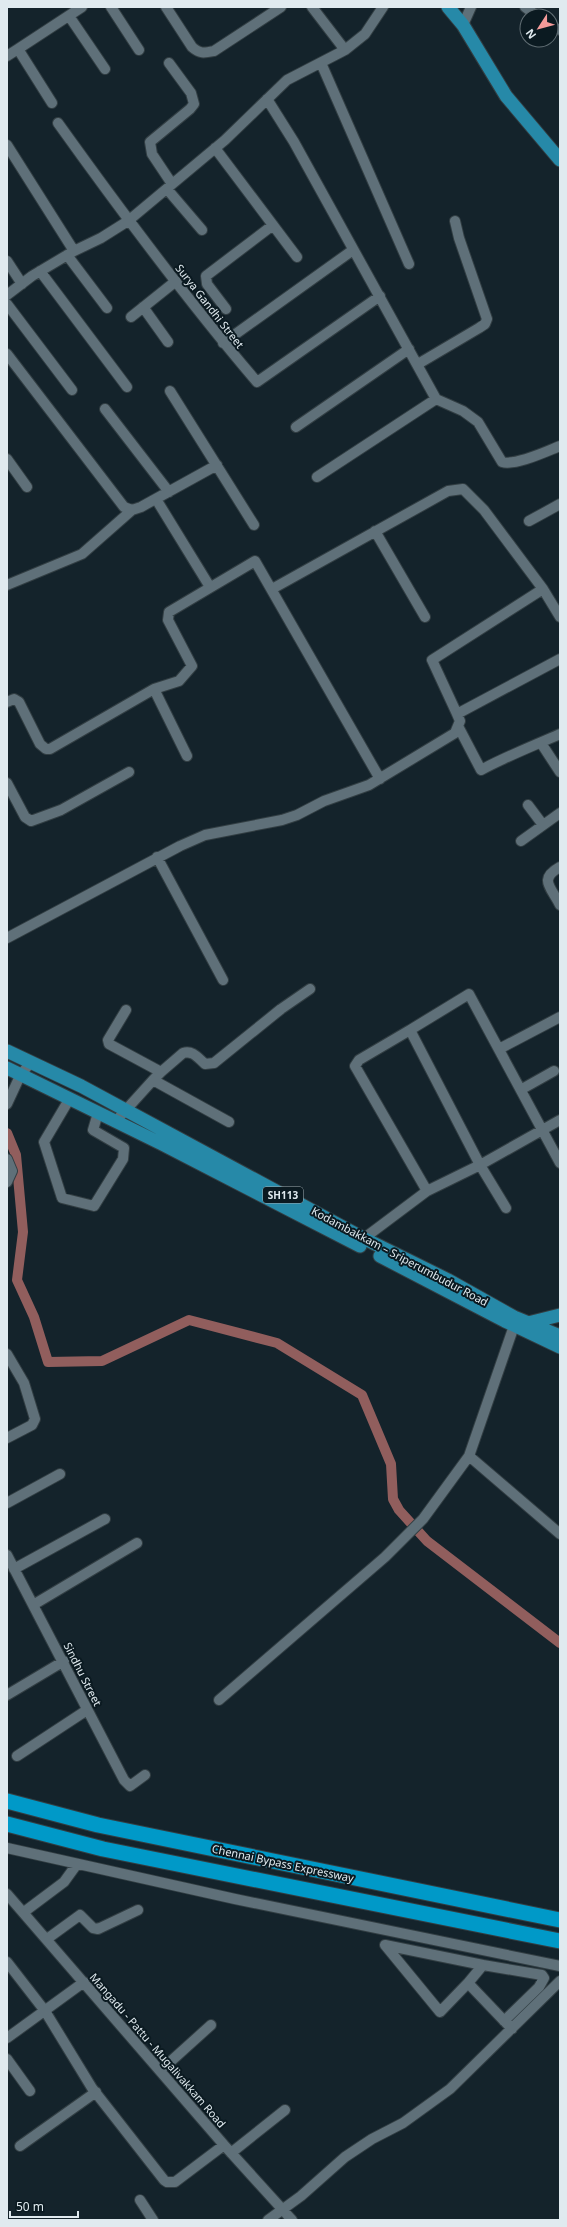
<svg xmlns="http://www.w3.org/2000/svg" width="567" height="2227" viewBox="0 0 567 2227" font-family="'Noto Sans',sans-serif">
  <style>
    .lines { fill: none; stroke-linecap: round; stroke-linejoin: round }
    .canal { stroke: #915e5d; stroke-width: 10 }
    .minor-casing { stroke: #323e43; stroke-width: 12 }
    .major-casing { stroke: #323e43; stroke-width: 15 }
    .highway-casing { stroke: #323e43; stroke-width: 17 }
    .minor { stroke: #5f7079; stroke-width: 10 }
    .major { stroke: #2689a8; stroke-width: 13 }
    .highway { stroke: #0099c8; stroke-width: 15 }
    .labels { text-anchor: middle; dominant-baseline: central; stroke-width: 4; stroke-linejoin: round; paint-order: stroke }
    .shield { fill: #0b1a21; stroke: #a0acb1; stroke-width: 1 }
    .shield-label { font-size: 10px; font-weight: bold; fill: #e0eaef }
    .street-label { font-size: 11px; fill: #e0eaef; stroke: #0b1a21 }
  </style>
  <rect width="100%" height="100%" fill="#14232b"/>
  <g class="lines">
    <path class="canal" d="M 7,1133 L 16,1155 L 23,1232 L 17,1280 L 34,1317 L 48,1362 L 102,1361 L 189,1320 L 277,1343 L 362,1395 L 391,1464 L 393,1499 L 399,1510 L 427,1541 L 560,1643"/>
    <defs>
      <path id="minor" d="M 111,7 L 139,50
        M 166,7 L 192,47 C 200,54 204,53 214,51 L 281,7
        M 312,7 L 345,50 L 365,34 L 383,7
        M 525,7 L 537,16
        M 69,16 L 105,69
        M 463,25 L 471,7
        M 551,26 L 560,30
        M 18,49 L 82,7
        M 7,56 L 18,49 L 52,103
        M 169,63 L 191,93 L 194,104 L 190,109 L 150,142 L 152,154 L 172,184
        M 321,63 L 409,264
        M 267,99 L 294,142 L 436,399 L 317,477
        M 58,123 C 121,211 186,299 257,382 L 380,296
        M 7,145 L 74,251 L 101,238 L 128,221 L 225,140 L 287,80 L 345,50
        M 215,148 L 297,257
        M 167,189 L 202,230
        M 67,255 L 107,308
        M 7,261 L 22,284
        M 40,271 L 127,387
        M 7,295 L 32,276 L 74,251
        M 7,304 L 72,390
        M 143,307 L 168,342
        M 226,309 L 207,284 L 206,276 L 273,225
        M 131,317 L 176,281
        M 223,343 L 353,250
        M 7,354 L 124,507 L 132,510 L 141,507 L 217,465
        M 418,364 L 479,328 L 485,324 L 487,319 L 459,238 L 455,221
        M 170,391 L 254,525
        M 436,399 L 463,411 L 478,422 L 502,462 C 516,466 547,451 560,446
        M 105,409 L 169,492
        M 296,427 L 409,349
        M 7,459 L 27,487
        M 156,499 L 210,587
        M 529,521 L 560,504
        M 375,531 L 425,617
        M 7,585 L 82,554 L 132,510
        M 272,589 L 448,491 L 463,489 L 484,510 L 543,589 L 560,617
        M 543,589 L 432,660 L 457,714 L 560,659
        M 154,689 L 179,681 L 192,666 L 168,620 L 169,612 L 255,561 L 380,779
        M 7,702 L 14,699 L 19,702 L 40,744 L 46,749 L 50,749 L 154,689 L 187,756
        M 458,726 L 481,770 C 507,756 533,746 560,734
        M 541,743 L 560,772
        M 7,783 L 25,817 L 31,821 L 61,810 L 129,772
        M 528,805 L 543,825
        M 521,841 L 560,813
        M 157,857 L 223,980
        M 560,867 C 538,879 551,887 560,905
        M 7,938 L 180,846 L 205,835 L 282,820 L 297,815 L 324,801 L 369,785 L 455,733 L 460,721 L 457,714
        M 126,1010 L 108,1040 L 109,1044 L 161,1072 L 153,1080 L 229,1122
        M 410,1030 L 469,994 L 560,1163
        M 499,1049 L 560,1017
        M 161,1072 L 183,1053 C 193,1050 198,1058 205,1064 L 214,1063 L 281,1009 L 310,989
        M 522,1089 L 554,1071
        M 70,1098 L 44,1142 L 62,1198 L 94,1206 L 123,1159 L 124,1148 L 93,1130 L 98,1113
        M 7,1104 L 20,1076 L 30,1063
        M 115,1122 L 153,1080
        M 7,1159 L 12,1171 L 7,1182
        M 427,1191 L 355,1066 L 359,1060 L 410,1030 L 480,1165 L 506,1208
        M 359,1242 L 427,1191 L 480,1165 L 560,1120
        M 7,1354 L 24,1383 L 35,1419 L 32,1425 L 7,1438
        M 469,1456 L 560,1534
        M 7,1503 L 60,1474
        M 7,1555 L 124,1780 L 130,1786 L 145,1775
        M 14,1569 L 105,1519
        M 33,1605 L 137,1543
        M 7,1695 L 64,1661
        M 219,1700 L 385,1557 L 423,1519 L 469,1456 L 514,1326
        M 17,1756 L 87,1710
        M 7,1848 L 235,1899 L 560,1966
        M 7,1894 L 224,2145 L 292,2220
        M 24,1912 L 64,1882 L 77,1864
        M 47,1939 L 80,1915 L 93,1928 L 98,1929 L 138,1910
        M 385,1945 L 483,1965 L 468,1983 L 512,2029
        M 385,1945 L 440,2012 L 468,1983
        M 7,1962 L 45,2011 L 92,2088 L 164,2180 L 167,2182 L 175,2182 L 224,2145
        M 483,1965 L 542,1975 L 544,1978 L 539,1987 L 504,2021
        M 7,2038 L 84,1982
        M 7,2059 L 30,2091
        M 160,2071 L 211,2025
        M 20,2146 L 96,2092
        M 231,2153 L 285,2110
        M 140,2200 L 153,2220
        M 268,2220 L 301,2196 L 345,2157 L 372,2139 L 403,2123 L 450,2089 L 560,1981"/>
      <path id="major" d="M 448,7 L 463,25 L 506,96 L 560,160
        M 7,1051 L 81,1086 L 363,1238 L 448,1280 L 514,1317 L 560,1336
        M 7,1068 L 162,1144 L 360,1246
        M 380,1256 L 505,1321 L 560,1347
        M 528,1323 L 560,1315"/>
      <path id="highway" d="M 7,1801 L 98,1825 L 560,1920
        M 7,1824 L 103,1849 L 560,1941"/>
    </defs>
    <use href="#minor" class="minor-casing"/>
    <use href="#major" class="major-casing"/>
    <use href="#highway" class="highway-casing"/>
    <use href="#minor" class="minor"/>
    <use href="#major" class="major"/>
    <use href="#highway" class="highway"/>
  </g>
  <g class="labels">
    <rect class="shield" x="263" y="1187" width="40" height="16" rx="3"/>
    <g class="shield-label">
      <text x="283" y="1195">SH113</text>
    </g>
    <g class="street-label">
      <text transform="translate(210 306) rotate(52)">Surya Gandhi Street</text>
      <text transform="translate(400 1256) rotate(28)">Kodambakkam – Sriperumbudur Road</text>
      <text transform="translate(83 1674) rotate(63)">Sindhu Street</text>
      <text transform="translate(283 1863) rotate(12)">Chennai Bypass Expressway</text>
      <text transform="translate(158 2050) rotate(49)">Mangadu - Pattu - Mugalivakkam Road</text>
    </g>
  </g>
  <rect width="567" height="2227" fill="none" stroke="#e0eaef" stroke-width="16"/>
  <g transform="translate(539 28) rotate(234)"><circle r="19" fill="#0b1a21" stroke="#606d73"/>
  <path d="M0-3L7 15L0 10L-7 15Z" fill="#f59b9a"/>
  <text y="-6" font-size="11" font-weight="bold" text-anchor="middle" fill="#e0eaef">N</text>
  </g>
  <path d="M10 2211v6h68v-6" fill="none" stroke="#e0eaef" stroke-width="2"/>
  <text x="16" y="2211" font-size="12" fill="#e0eaef" stroke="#0b1a21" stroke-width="3" paint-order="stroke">50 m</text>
</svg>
